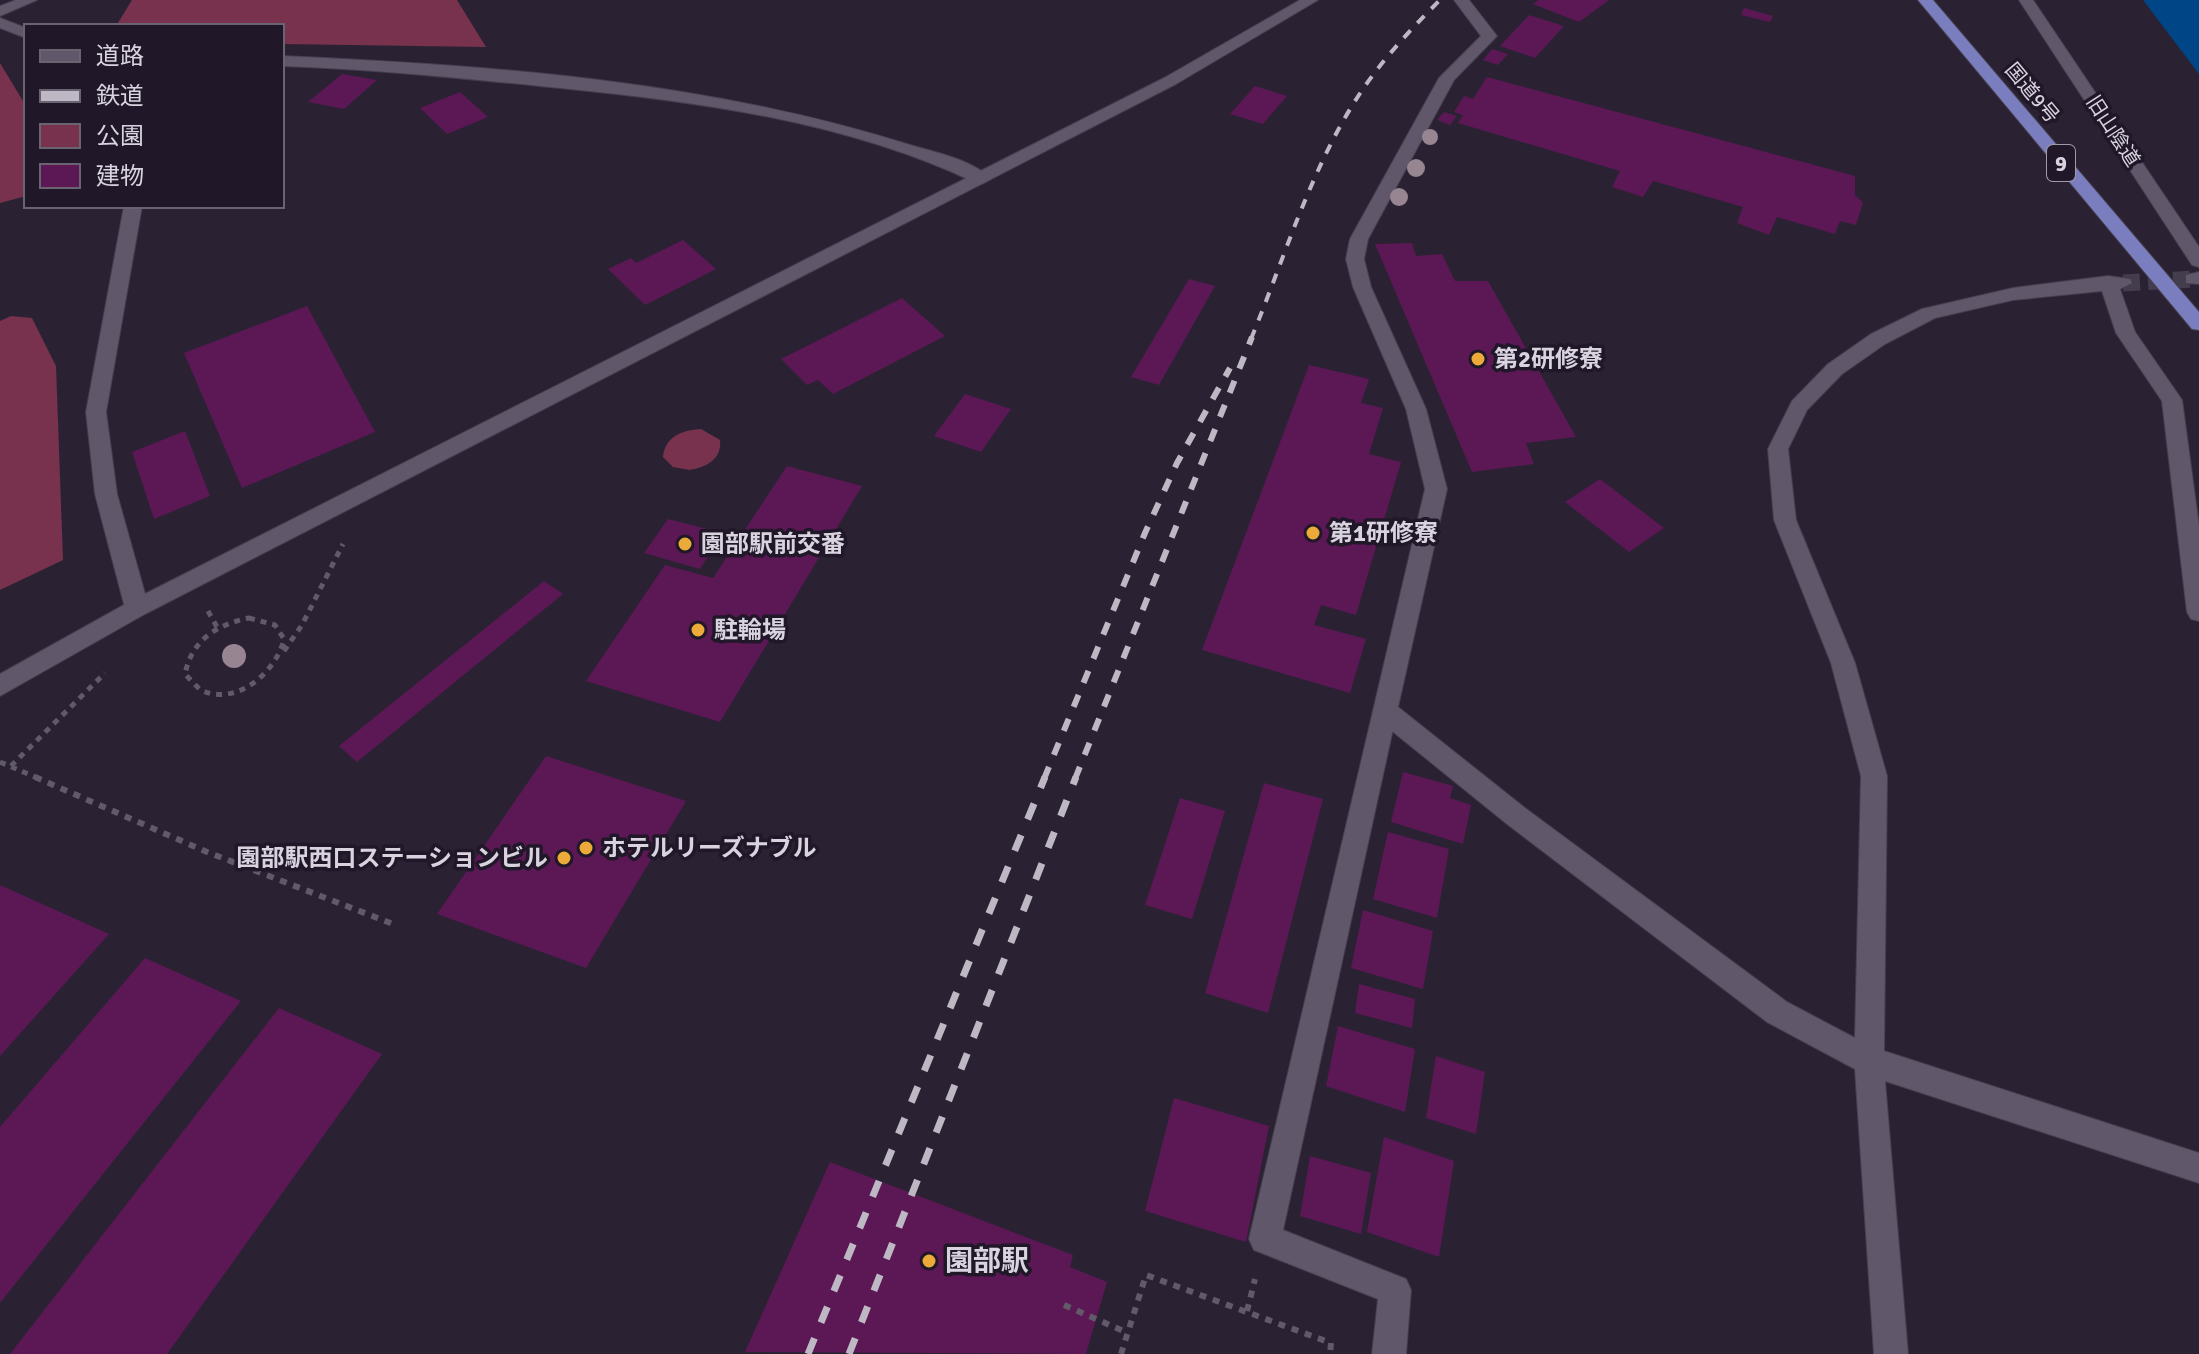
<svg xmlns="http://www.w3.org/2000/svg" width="2199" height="1354" viewBox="0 0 2199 1354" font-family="Signika,'Noto Sans JP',sans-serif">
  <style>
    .green { fill: #78324d }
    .water { fill: #004585 }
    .building { fill: #5b1855 }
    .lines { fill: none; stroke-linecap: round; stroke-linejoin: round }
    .minor-tunnel { stroke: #443d4d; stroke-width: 17; stroke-dasharray: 17 8; stroke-linecap: butt }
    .service-casing { stroke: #453f4d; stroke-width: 2 }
    .minor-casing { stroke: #453f4d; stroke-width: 2 }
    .tertiary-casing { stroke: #453f4d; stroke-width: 2 }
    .trunk-casing { stroke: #453f4d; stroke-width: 2 }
    .path-far1 { stroke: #615a69; stroke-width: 5; stroke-dasharray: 6 6; stroke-linecap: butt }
    .path { stroke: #615a69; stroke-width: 6; stroke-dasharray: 7 7; stroke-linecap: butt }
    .service { fill: #60576b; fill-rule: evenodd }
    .minor { fill: #60576b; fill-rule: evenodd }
    .tertiary { fill: #60576b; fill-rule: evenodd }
    .trunk { fill: #7b7ebe; fill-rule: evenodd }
    .rail-far2 { stroke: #bdb8c4; stroke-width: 4; stroke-dasharray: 10 10; stroke-linecap: butt }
    .rail-far1 { stroke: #bdb8c4; stroke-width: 6; stroke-dasharray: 13 13; stroke-linecap: butt }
    .rail { stroke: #bdb8c4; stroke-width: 7; stroke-dasharray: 17 17; stroke-linecap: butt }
    .tree { fill: #978591 }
    .poi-dot { fill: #ebaa39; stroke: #201829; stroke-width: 3 }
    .labels { text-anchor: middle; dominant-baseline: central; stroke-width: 7; stroke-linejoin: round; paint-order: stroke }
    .far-street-label { font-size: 20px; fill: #d8d3de; stroke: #201829 }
    .shield { fill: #201829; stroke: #a19ba8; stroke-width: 2 }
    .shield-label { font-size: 22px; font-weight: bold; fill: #d8d3de }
    .poi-label { font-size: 24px; font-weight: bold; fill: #d8d3de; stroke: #201829; text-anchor: start }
    .near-poi-label { font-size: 28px; font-weight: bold; fill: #d8d3de; stroke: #201829; text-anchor: start }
  </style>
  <rect width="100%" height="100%" fill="#2a2233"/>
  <path class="green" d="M 132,0 L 457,0 L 486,47 L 282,44 L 282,26 L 116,26 Z
    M 0,63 L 26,106 L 26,196 L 0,203 Z
    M 11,316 L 32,318 L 56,366 L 63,560 L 0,590 L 0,321 Z
    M 701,429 L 720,440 C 722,459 707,467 690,470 L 673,467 L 663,457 C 665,436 683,430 701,429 Z"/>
  <path class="water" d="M 2143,0 L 2199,0 L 2199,74 Z"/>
  <path class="building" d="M 1538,0 L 1609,0 L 1579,22 L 1533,4 Z
    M 1744,8 L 1773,16 L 1770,22 L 1741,15 Z
    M 1529,15 L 1564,26 L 1535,58 L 1500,46 Z
    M 1492,49 L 1508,54 L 1498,65 L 1483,60 Z
    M 342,74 L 377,80 L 344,109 L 308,102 Z
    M 1487,77 L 1855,176 L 1855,195 L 1863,203 L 1856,225 L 1840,221 L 1835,234 L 1777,217 L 1769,235 L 1737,223 L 1743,207 L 1653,181 L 1643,197 L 1612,187 L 1620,171 L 1458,123 L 1463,115 L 1454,112 L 1464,96 L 1473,99 Z
    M 1255,86 L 1287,96 L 1263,124 L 1230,114 Z
    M 460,92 L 488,117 L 447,134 L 420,108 Z
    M 1444,112 L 1457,116 L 1450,125 L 1437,120 Z
    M 683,240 L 716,269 L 645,305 L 608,269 L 631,258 L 636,263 Z
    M 1412,243 L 1416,256 L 1442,254 L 1455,281 L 1488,281 L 1576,437 L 1526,443 L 1534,464 L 1472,472 L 1375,244 Z
    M 1189,279 L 1215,286 L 1159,385 L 1131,377 Z
    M 902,298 L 945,336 L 833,394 L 818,380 L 807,385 L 781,359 Z
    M 307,306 L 375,432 L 242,488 L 184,353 Z
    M 1309,365 L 1369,379 L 1361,403 L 1383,408 L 1369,454 L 1401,462 L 1356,615 L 1321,605 L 1314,625 L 1366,639 L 1350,693 L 1202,650 Z
    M 965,394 L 1011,409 L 981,452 L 934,436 Z
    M 185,431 L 210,496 L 154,519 L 132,452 Z
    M 787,466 L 862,486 L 720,722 L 586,681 L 665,565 L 713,578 Z
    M 1600,479 L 1664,528 L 1629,552 L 1565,502 Z
    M 668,519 L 723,533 L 700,569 L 644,553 Z
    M 544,581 L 563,594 L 357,762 L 339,746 Z
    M 546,756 L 686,801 L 586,968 L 437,914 Z
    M 1403,772 L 1453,786 L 1450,798 L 1471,805 L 1463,844 L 1391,822 Z
    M 1264,783 L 1323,799 L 1268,1013 L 1205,993 Z
    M 1180,798 L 1225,811 L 1192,919 L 1145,905 Z
    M 1388,832 L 1449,849 L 1437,918 L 1373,899 Z
    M 0,885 L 109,934 L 0,1056 Z
    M 1363,910 L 1433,931 L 1423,989 L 1351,968 Z
    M 145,958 L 241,1001 L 0,1303 L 0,1127 Z
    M 1359,984 L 1415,999 L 1412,1028 L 1355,1013 Z
    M 279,1008 L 382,1054 L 167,1354 L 10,1354 Z
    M 1338,1026 L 1415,1049 L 1405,1112 L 1326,1086 Z
    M 1436,1056 L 1485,1072 L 1476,1134 L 1426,1118 Z
    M 1174,1098 L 1269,1126 L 1246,1242 L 1145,1211 Z
    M 1384,1137 L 1454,1161 L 1439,1257 L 1367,1232 Z
    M 1310,1156 L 1371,1173 L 1361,1234 L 1300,1216 Z
    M 830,1162 L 1073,1255 L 1070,1267 L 1107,1282 L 1086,1354 L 745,1352 Z"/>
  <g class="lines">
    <path class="minor-tunnel" d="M 2123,283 L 2193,279"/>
    <defs>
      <path id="service" d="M 1385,701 L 1394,704 L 1397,711 L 1283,1230 L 1406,1279 L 1411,1290 L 1406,1354 L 1372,1354 L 1378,1299 L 1254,1250 L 1249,1239 L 1373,711 L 1376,704 Z"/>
      <path id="minor" d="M 16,0 L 37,0 L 0,16 L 0,6 Z
        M 1454,0 L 1469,0 L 1497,36 L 1454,80 L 1368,239 L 1364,259 L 1371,287 L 1426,409 L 1447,489 L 1398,707 L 1525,808 L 1787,1002 L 1855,1038 L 1861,776 L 1831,663 L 1774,520 L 1768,449 L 1792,401 L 1828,364 L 1871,334 L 1922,309 L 2013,288 L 2108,276 L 2130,279 L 2132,283 L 2120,289 L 2135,332 L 2182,400 L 2199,526 L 2199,621 L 2191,619 L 2187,612 L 2162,401 L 2116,333 L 2102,291 L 2013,300 L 1935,318 L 1885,344 L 1842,374 L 1807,410 L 1788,449 L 1796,520 L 1855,663 L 1887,776 L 1884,1051 L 2199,1153 L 2199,1183 L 1885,1081 L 1908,1354 L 1874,1354 L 1855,1069 L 1767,1022 L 1507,824 L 1376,718 L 1373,711 L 1425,489 L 1406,409 L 1353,287 L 1346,259 L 1350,239 L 1439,78 L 1481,36 Z
        M 0,18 L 26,28 L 26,38 L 0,28 Z
        M 282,56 C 491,65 706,81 907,144 C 933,152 972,159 991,179 L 982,184 L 976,183 C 844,120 693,101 550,87 C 460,78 372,69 282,66 Z
        M 124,206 L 142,206 L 106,412 L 117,494 L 149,608 L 145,614 L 129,614 L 125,608 L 95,494 L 86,412 Z
        M 2199,272 L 2199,284 L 2186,283 L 2186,275 Z"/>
      <path id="tertiary" d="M 1300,0 L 1318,0 L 1176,84 L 145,614 L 0,696 L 0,674 L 129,602 L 1164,78 Z
        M 2019,0 L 2033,0 L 2199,247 L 2199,267 L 2192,265 Z"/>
      <path id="trunk" d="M 1918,0 L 1933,0 L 2199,312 L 2199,330 L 2192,329 Z"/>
    </defs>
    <use href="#service" class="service-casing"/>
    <use href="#minor" class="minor-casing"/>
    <use href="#tertiary" class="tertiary-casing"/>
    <use href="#trunk" class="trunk-casing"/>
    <path class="path-far1" d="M 208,611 L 217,627
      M 249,618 L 275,625 L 284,639 C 277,670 239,706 203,691 C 197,688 190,679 185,674 C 192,640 216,625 249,618 Z
      M 284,651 L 302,625 L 343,544
      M 0,762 L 40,779
      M 11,766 L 105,673"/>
    <path class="path" d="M 35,777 L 207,852 L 393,924
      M 1064,1305 L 1128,1333
      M 1247,1311 L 1255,1279
      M 1121,1354 L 1146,1275 L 1331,1343 L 1330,1354"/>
    <use href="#service" class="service"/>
    <use href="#minor" class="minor"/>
    <use href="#tertiary" class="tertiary"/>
    <use href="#trunk" class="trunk"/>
    <path class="rail-far2" d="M 1251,339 C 1284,259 1310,171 1357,98 C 1380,62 1410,30 1440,0"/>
    <path class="rail-far1" d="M 1044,779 L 1145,533 L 1177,463 L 1230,368
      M 1075,779 L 1252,337"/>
    <path class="rail" d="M 808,1354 L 1045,777
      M 849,1354 L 1076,777"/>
  </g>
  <g class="tree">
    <circle cx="1430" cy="137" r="8"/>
    <circle cx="1416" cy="168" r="9"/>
    <circle cx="1399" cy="197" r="9"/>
    <circle cx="234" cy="656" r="12"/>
  </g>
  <g class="poi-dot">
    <circle cx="1478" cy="359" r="8"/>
    <circle cx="1313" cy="533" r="8"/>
    <circle cx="685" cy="544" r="8"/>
    <circle cx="698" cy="630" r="8"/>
    <circle cx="586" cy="848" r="8"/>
    <circle cx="564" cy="858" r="8"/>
    <circle cx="929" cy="1261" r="8"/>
  </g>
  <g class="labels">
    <g class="far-street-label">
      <text transform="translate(2032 93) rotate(50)">国道9号</text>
      <text transform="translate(2113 131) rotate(57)">旧山陰道</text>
    </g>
    <rect class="shield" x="2047" y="145" width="28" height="36" rx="6"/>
    <g class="shield-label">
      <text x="2061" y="163">9</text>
    </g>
    <g class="poi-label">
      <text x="1494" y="359">第2研修寮</text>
      <text x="1329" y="533">第1研修寮</text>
      <text x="701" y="544">園部駅前交番</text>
      <text x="714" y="630">駐輪場</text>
      <text x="602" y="848">ホテルリーズナブル</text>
      <text x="548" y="858" text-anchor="end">園部駅西口ステーションビル</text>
    </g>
    <g class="near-poi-label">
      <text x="945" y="1261">園部駅</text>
    </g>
  </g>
  <rect x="24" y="24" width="260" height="184" fill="#201829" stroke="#6a6371" stroke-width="2"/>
  <rect x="40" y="50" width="40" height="12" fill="#60576b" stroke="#6a6371" stroke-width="2"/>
  <text x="96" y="64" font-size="24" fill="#d8d3de">道路</text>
  <rect x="40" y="90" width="40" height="12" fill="#bdb8c4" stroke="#6a6371" stroke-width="2"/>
  <text x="96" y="104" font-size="24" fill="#d8d3de">鉄道</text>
  <rect x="40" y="124" width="40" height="24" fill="#78324d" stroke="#6a6371" stroke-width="2"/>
  <text x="96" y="144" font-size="24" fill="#d8d3de">公園</text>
  <rect x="40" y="164" width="40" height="24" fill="#5b1855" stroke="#6a6371" stroke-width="2"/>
  <text x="96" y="184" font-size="24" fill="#d8d3de">建物</text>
</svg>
